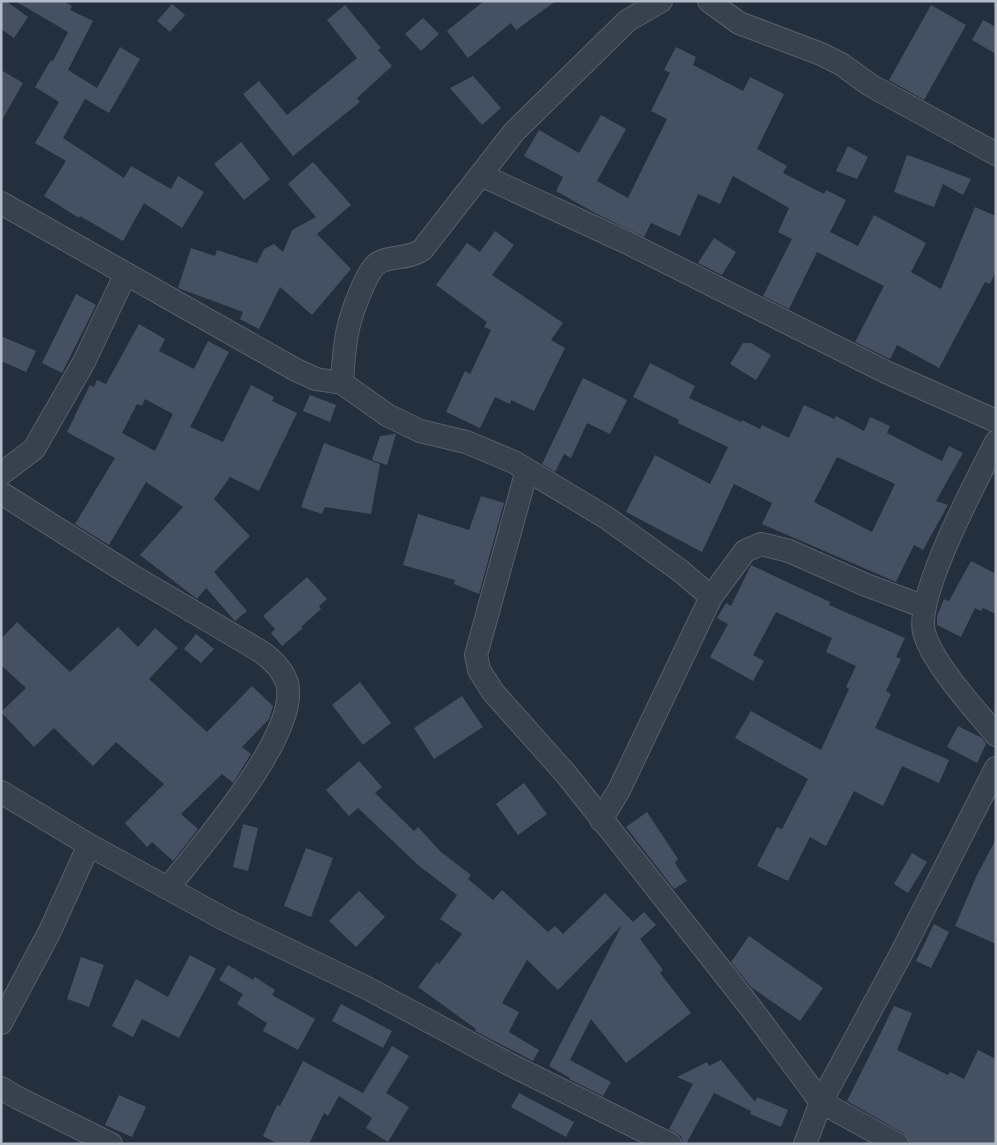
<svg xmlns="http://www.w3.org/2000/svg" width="997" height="1145" viewBox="0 0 997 1145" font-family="'Golos Text',sans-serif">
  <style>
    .building { fill: #455162; fill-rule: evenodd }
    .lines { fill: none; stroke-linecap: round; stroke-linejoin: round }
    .minor-casing { stroke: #565f6c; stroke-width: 24 }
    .minor { stroke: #38414e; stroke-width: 22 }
  </style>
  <rect width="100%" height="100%" fill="#242f3e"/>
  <path class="building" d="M 1,1 L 6,1 L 28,17 L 14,38 L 1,29 Z
    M 15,1 L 64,1 L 72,6 L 70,10 L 93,21 L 68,70 L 97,88 L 120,47 L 140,59 L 109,113 L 85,99 L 63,138 L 124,178 L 131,166 L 171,189 L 178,176 L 204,192 L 182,228 L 144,203 L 123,241 L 80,216 L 79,218 L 44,196 L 66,161 L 35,143 L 59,102 L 35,87 L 51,60 L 53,61 L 68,32 Z
    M 484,1 L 556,1 L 516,30 L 511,23 L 468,58 L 447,31 Z
    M 172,4 L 185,15 L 170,32 L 157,21 Z
    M 345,5 L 381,48 L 378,50 L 392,66 L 357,98 L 360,102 L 293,156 L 243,94 L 259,81 L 287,115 L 357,58 L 327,20 Z
    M 931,5 L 966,25 L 924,100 L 889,80 Z
    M 423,18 L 439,34 L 421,51 L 405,34 Z
    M 983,20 L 996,27 L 996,54 L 972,40 Z
    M 676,47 L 696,57 L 693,65 L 743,91 L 750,77 L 784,94 L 757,149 L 787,166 L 783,173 L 824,194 L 826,190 L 846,200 L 830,232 L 858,246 L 874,215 L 926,243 L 911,272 L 941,289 L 975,207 L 996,216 L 996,270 L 990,284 L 985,282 L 939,368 L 897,345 L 890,359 L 855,342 L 884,286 L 817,252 L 789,309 L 763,296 L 792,239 L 778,232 L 789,208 L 733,176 L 720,204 L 698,194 L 680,236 L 651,223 L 644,237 L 595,213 L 556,191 L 563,177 L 524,156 L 539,130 L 579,153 L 601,115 L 626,129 L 597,181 L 628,198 L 667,119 L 651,111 L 670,73 L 664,70 Z
    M 1,70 L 23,83 L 1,122 Z
    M 473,76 L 501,108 L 482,125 L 450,88 Z
    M 241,142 L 270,179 L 244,200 L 214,164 Z
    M 848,146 L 868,157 L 857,179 L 836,171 Z
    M 907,155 L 916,158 L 971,179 L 963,195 L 943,184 L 934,207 L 894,192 Z
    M 313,162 L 351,205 L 317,234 L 351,269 L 312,315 L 280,287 L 259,329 L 240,319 L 243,312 L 178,288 L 191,248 L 215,256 L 217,250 L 257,263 L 264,249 L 274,244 L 283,252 L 292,230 L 316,217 L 288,184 Z
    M 495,231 L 514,245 L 492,275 L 563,323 L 551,340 L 565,348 L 534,411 L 511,400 L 510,404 L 495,397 L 480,428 L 446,412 L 465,371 L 470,374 L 491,330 L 484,327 L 487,322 L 436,285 L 467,243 L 480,252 Z
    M 714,238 L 736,252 L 722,275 L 698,263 Z
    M 76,294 L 96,305 L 62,373 L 42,363 Z
    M 139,324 L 165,339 L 159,351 L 194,369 L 208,341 L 229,352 L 190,427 L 223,442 L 251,385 L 274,397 L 272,401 L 297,413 L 259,491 L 230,477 L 214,499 L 250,536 L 214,572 L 247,611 L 235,621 L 206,588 L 197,599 L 140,555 L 183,507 L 146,482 L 109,545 L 75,524 L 115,458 L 67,432 L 90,385 L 94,387 L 97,380 L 106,384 ZM 145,399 L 173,414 L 155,451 L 122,433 L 137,404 L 142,406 Z
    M 1,336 L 36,351 L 26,372 L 1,361 Z
    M 743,343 L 751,343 L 771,355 L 756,380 L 730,364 Z
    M 650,363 L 695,386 L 689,398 L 741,422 L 742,420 L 760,429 L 762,425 L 789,438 L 804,405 L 834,419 L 836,416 L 864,431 L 870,417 L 890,426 L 887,433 L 942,461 L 949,446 L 963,453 L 936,501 L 948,505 L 923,550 L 914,545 L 896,582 L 762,524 L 772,503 L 734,484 L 702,552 L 626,512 L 655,455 L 710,484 L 728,447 L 678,423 L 679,420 L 633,397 ZM 837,457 L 895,484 L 872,532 L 814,502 Z
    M 583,378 L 627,400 L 610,434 L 587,423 L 571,458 L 564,454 L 555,472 L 542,464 Z
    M 310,395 L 336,405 L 330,422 L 303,411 Z
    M 396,434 L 387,465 L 372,460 L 380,436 Z
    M 324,443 L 380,464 L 371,514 L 325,507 L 322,514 L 301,507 Z
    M 481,496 L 504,503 L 479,594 L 454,584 L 455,580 L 403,565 L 418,514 L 469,530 Z
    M 971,561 L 996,574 L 996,614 L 983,608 L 981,611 L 975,608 L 961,637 L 937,625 L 937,616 L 944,599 L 949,601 Z
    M 751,565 L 830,602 L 829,605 L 905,638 L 896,657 L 901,659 L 886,691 L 891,694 L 875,728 L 949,760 L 939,783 L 902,766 L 883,806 L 854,791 L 826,846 L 810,837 L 788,881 L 757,866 L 777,827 L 782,829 L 808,779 L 735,738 L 751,711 L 821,750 L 849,689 L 846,687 L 856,666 L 826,652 L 832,638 L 776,612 L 753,655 L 764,661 L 753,681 L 710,657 L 728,624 L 717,618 L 726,603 L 731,606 Z
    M 307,577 L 327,599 L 319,606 L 321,609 L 301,627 L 303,628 L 282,646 L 271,633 L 275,629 L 263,616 Z
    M 17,622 L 70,672 L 118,627 L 138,647 L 155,628 L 178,648 L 149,679 L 207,732 L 252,686 L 273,706 L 269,719 L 242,747 L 251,754 L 233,783 L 222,774 L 181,814 L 198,829 L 173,861 L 152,842 L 147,847 L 125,823 L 164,784 L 116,742 L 93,766 L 54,728 L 34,747 L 1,712 L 26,688 L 1,665 L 1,639 Z
    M 196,634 L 214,649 L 201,663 L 184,649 Z
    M 360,682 L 391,723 L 363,745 L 332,705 Z
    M 462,696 L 483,727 L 434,759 L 414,728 Z
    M 958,726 L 982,738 L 986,744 L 977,763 L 947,747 Z
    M 359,761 L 382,787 L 375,793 L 414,831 L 418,827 L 441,852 L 471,875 L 468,879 L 493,900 L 502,890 L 548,932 L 555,926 L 563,934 L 605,893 L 633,922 L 644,912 L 656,925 L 640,939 L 663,970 L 660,973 L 691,1013 L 626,1063 L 591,1019 L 570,1060 L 611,1082 L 603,1096 L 569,1079 L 570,1078 L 549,1066 L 622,925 L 558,990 L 527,960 L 502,1003 L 519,1012 L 509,1032 L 539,1050 L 533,1061 L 475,1031 L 476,1029 L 418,987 L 437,962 L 439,964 L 462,934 L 440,919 L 457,895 L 418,865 L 358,808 L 349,816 L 326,790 Z
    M 524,783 L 547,814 L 518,835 L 496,804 Z
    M 647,812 L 678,859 L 675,863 L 687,881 L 674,889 L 626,827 Z
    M 243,824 L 258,828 L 248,871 L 233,867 Z
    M 996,839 L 996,944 L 955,926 L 976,877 Z
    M 306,848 L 333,858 L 311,917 L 284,906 Z
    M 912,853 L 927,862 L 908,893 L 894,884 Z
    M 359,891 L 385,917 L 356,947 L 329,921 Z
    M 934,924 L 949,932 L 931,968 L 916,961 Z
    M 749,936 L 823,988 L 800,1021 L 751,987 L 731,962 Z
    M 190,955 L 216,969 L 179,1038 L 142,1019 L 133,1037 L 112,1026 L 136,979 L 168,997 Z
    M 81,957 L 104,965 L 89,1007 L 67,999 Z
    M 228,965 L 253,980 L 255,977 L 275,990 L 272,995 L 315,1019 L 298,1050 L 263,1031 L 267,1023 L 237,1004 L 243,994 L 219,980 Z
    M 341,1004 L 392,1031 L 383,1048 L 332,1021 Z
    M 894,1006 L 912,1013 L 897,1050 L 948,1075 L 950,1072 L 964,1079 L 978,1050 L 996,1059 L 996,1144 L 910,1144 L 903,1133 L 847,1101 Z
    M 392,1046 L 409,1056 L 386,1093 L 409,1107 L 388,1142 L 366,1128 L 372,1118 L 339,1096 L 328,1116 L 324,1113 L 309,1144 L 278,1144 L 263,1136 L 277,1105 L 280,1106 L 303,1061 L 363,1093 Z
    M 721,1060 L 755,1102 L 757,1097 L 788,1110 L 781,1127 L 750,1114 L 751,1111 L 714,1093 L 686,1144 L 683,1144 L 681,1136 L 669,1129 L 693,1084 L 677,1077 L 707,1062 L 709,1066 Z
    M 519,1093 L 574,1122 L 566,1137 L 511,1107 Z
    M 119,1095 L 146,1107 L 132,1137 L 105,1125 Z"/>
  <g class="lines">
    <defs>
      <path id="minor" d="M 709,1 L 739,23 L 821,54 L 841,64 L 870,85 L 996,154
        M 481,175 L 626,242 L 886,372 L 996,421
        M 1,203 L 296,370 L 316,379 L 342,383 L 387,415 L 420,431 L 466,442 L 514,462 L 607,518 L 682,572 L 711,597
        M 342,383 C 343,365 344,347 348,329 C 351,315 366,271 378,263 C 392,255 406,260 422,250 L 514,132 L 627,21 L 661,1
        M 996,442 C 977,480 915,594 924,632 C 932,663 975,709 996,735
        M 527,470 L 476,655 L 479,670 L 493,692 L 566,774 L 624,847 L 751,1008 L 821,1102 L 897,1144
        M 1,474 L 34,449 L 84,362 L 125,275
        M 1,493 L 131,575 L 260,651 C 272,659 282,668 287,683 C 301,733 199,848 168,888
        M 1,792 L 89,845 L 226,920 L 367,988 L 507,1063 L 670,1144
        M 601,820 L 619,790 L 711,597 L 745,551 L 761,544 L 789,551 L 866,585 L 925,607
        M 1,1023 L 50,931 L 89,845
        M 1,1088 L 18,1098 L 111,1144
        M 805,1144 L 821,1102 L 901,954 L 996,768"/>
    </defs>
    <use href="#minor" class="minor-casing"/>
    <use href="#minor" class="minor"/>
  </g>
  <rect width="997" height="1145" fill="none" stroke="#b4bcc9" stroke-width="5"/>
</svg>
